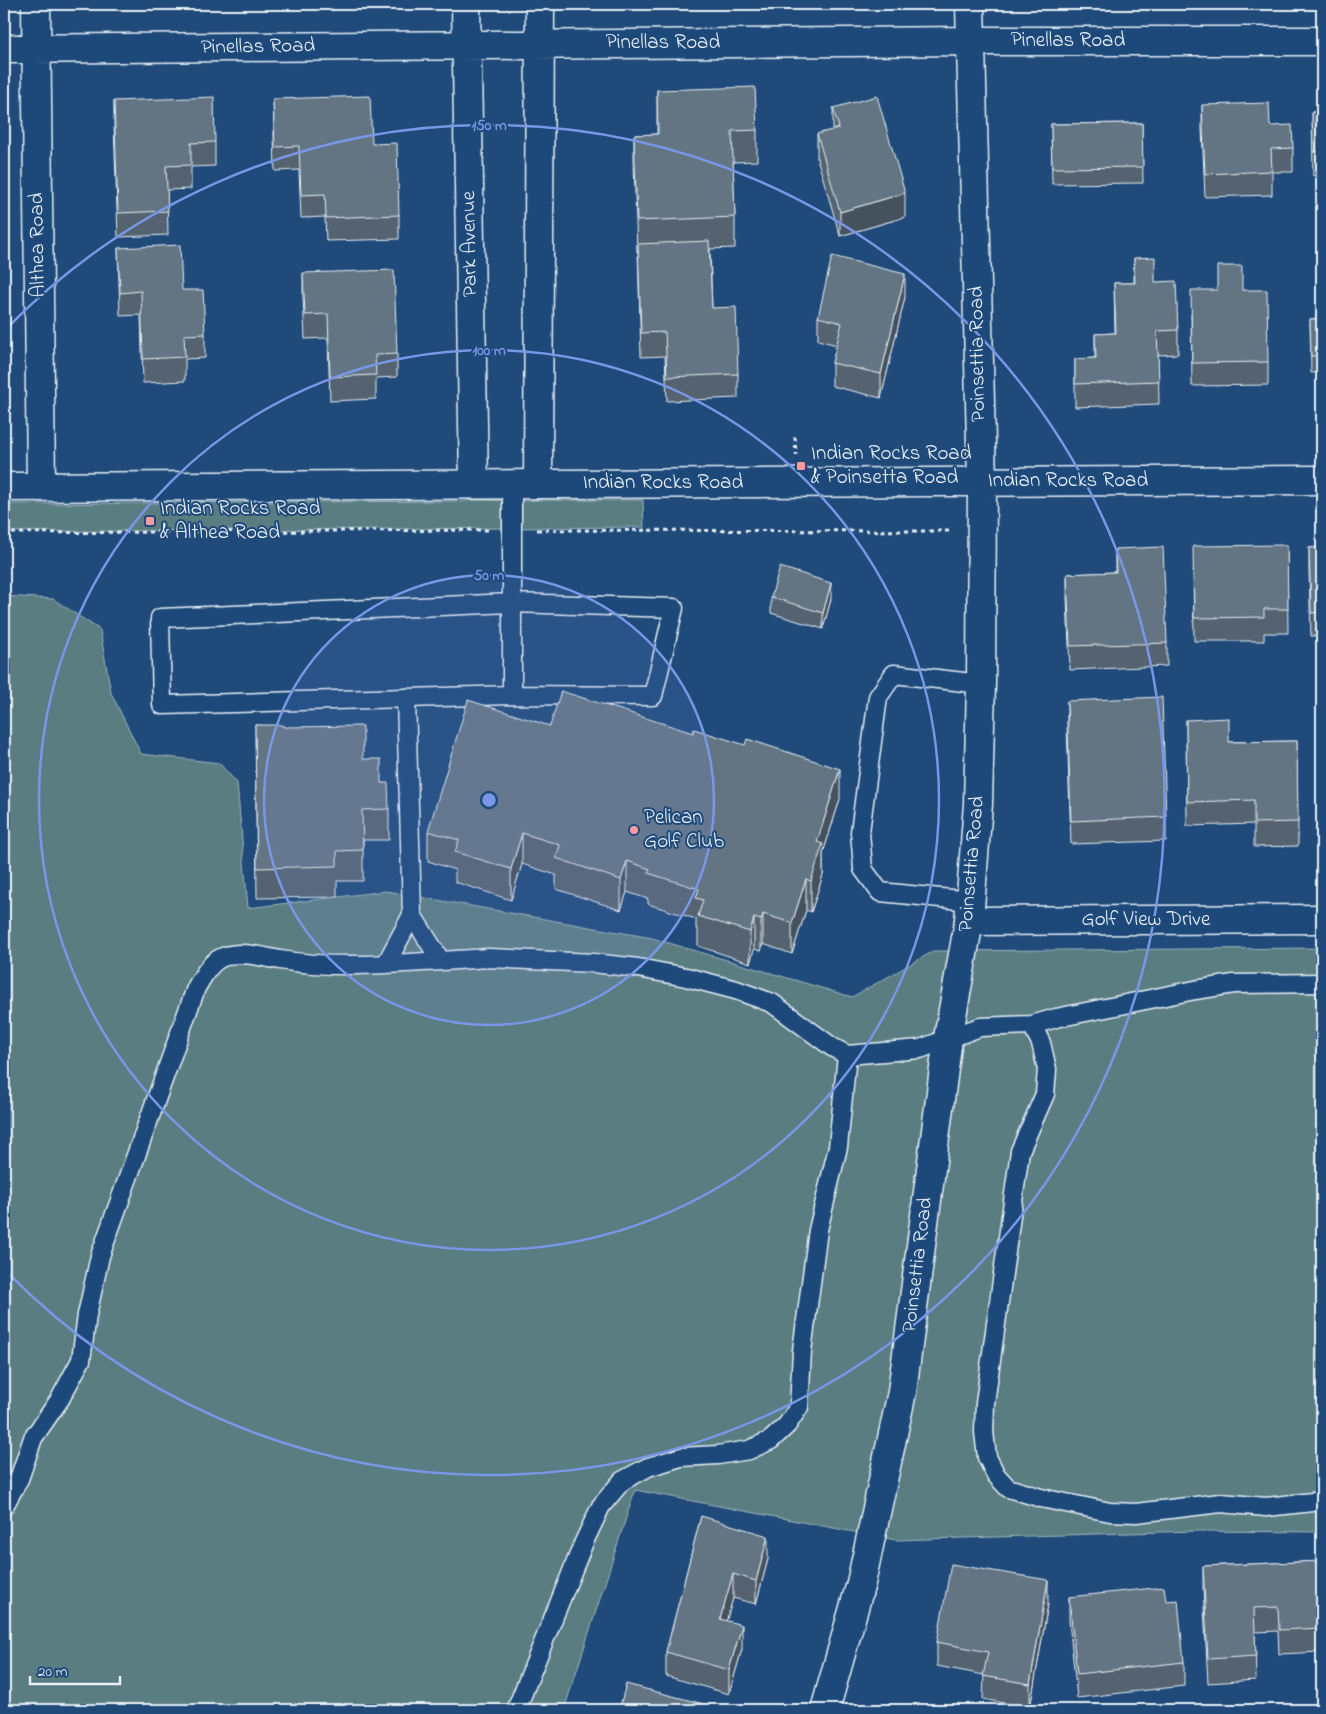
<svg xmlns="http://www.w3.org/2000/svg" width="1326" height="1714" viewBox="0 0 1326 1714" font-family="'Indie Flower',sans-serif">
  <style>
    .green { fill: #5a7d82; stroke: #a1b7bd }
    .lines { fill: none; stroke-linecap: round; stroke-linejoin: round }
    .service-casing { stroke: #e8f1f8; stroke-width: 21 }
    .minor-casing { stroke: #e8f1f8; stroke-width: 31 }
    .tertiary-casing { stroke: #e8f1f8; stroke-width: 31 }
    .path { stroke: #e8f1f8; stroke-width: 3; stroke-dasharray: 4 4; stroke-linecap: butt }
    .service { stroke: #1f4a7a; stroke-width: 18 }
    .minor { stroke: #1f4a7a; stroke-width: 28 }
    .tertiary { stroke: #1f4a7a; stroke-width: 28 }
    .wall { fill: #556471; stroke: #e8f1f8 }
    .shaded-wall { fill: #45515c; stroke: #e8f1f8 }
    .building { fill: #637483; stroke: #e8f1f8 }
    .ring { fill: none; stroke: #7897e6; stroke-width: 2.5 }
    .poi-dot { fill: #ff9aa2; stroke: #1f4a7a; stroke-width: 2 }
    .labels { text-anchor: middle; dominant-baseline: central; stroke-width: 4; stroke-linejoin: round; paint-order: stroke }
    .street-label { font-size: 21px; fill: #e8f1f8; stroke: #1f4a7a }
    .poi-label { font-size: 21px; fill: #e8f1f8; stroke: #1f4a7a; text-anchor: start }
    .centre { fill: #7897e6; stroke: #1f4a7a; stroke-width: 2.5 }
    .ring-label { font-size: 15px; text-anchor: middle; font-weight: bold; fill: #7897e6; stroke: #1f4a7a; stroke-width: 4; stroke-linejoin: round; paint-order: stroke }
  </style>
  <rect width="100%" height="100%" fill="#1f4a7a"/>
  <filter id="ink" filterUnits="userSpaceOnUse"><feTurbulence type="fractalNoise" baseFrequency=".02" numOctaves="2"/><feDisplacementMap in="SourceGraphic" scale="10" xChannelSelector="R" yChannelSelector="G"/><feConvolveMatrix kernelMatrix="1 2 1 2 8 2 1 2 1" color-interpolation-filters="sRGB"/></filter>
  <g filter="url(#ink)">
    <path class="green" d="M 474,500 L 521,501 L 537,500 L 643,500 L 644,527 L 4,532 L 4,504 L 457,501 L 458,502 Z
      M 4,596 L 53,599 L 100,630 L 111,693 L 141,754 L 219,763 L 237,783 L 248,908 L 386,891 L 652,938 L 852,997 L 934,951 L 1322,948 L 1322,1532 L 1196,1531 L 896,1540 L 635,1490 L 564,1710 L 4,1710 Z"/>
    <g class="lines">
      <defs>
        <path id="service" d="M 512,603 L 674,608 L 653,696 L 512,695 L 162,705 L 160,618 Z
          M 512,695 L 512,484
          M 406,698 L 412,915 L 441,961 L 489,958 L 593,963 L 638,968 L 686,977 L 736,990 L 772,1003 L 832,1047 L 847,1055 L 920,1049 L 980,1027 L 1032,1025 L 1056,1018 L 1195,990 L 1234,984 L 1322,983
          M 971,901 L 880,892 L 863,869 L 860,832 L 878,697 L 894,674 L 981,684
          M 386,964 L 412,915
          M 1032,1025 L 1041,1043 L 1047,1069 L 1045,1094 L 1020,1151 L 985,1403 L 984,1432 L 987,1457 L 996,1475 L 1008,1488 L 1041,1498 L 1110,1512 L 1136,1513 L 1221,1503 L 1266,1507 L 1322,1501
          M 4,1506 L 19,1479 L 33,1438 L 60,1399 L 81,1360 L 87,1315 L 100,1256 L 196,988 C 203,976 210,962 223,957 C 241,950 262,957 280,960 C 333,969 388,964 441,961
          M 516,1710 L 584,1542 L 601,1506 L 622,1481 L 648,1467 L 681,1457 L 718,1455 L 749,1450 L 771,1440 L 787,1425 L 799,1407 L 802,1351 L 818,1230 L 838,1147 L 847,1055"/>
        <path id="minor" d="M 36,4 L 41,487
          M 466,4 L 474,484
          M 970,4 L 982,482
          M 4,49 L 970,41 L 1322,41
          M 538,484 L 540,4
          M 969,921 L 1322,919"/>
        <path id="tertiary" d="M 4,487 L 1322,480
          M 825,1710 L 861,1583 L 902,1392 L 948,1038 L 969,921 L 978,804 L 981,684 L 982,482"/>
      </defs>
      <use href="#service" class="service-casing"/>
      <use href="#minor" class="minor-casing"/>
      <use href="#tertiary" class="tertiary-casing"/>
      <path class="path" d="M 795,437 L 796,455
        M 537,530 L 953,531
        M 4,533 L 488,530"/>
      <use href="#service" class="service"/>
      <use href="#minor" class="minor"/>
      <use href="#tertiary" class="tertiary"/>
    </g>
    <path class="wall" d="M 657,90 L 757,130 L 757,161 L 733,162 L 735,217 L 735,248 L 710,249 L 712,308 L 738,374 L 738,398 L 667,401 L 665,356 L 641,357 L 638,251 L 637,252 L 634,165 L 634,135 L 657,134 Z
      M 273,99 L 372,144 L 399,215 L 399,239 L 326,241 L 325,217 L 301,218 L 299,170 L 275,171 Z
      M 114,101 L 215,142 L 215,166 L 191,167 L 191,189 L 167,190 L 168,235 L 118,237 L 114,124 Z
      M 1202,105 L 1270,126 L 1293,148 L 1293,172 L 1272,172 L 1272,195 L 1205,197 L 1202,129 Z
      M 833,108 L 905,217 L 840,236 L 817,158 L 817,134 L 833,130 Z
      M 1312,112 L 1322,112 L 1322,175 L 1313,176 Z
      M 1142,123 L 1143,183 L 1052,184 L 1051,124 Z
      M 118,248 L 182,290 L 205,334 L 205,358 L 185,359 L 185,381 L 143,383 L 141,315 L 120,316 Z
      M 1134,258 L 1155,282 L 1178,330 L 1178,354 L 1158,355 L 1159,404 L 1075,407 L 1075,359 L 1095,358 L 1095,334 L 1115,333 L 1114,283 L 1134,283 Z
      M 303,273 L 397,354 L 397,377 L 376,378 L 376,399 L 330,401 L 328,338 L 305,339 L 303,297 Z
      M 1242,290 L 1268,362 L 1268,385 L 1192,386 L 1191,314 Z
      M 905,297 L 881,398 L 832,386 L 832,363 L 837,345 L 818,340 L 818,317 Z
      M 1310,319 L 1322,319 L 1322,372 L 1311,373 Z
      M 1287,545 L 1288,633 L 1264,633 L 1264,641 L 1194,641 L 1193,570 Z
      M 1322,547 L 1322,636 L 1311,636 L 1309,571 L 1309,548 Z
      M 1115,549 L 1167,643 L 1167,666 L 1070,670 L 1067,598 L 1067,574 L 1115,572 Z
      M 771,597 L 831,599 L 823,629 L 771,613 Z
      M 1067,701 L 1166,817 L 1166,841 L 1071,844 L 1067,725 Z
      M 1186,720 L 1229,742 L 1297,741 L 1298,846 L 1254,847 L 1254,824 L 1187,826 Z
      M 255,725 L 283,727 L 363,759 L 381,783 L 389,809 L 389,840 L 363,840 L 363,881 L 337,881 L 337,897 L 257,898 Z
      M 550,726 L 840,799 L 823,853 L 823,875 L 811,912 L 806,910 L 792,954 L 763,944 L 761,951 L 754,949 L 750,963 L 698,946 L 698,929 L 696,929 L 696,919 L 648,904 L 648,899 L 627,892 L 621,910 L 556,889 L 556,875 L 522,864 L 511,900 L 455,882 L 455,870 L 428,861 L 428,831 Z
      M 701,1516 L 768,1559 L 756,1604 L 733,1598 L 726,1621 L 742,1649 L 729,1694 L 666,1676 L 666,1652 Z
      M 1322,1561 L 1322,1652 L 1279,1654 L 1278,1631 L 1255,1632 L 1256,1680 L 1208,1683 L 1203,1589 L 1203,1566 Z
      M 1069,1597 L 1166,1601 L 1184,1662 L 1184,1686 L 1077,1698 L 1069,1621 Z
      M 1048,1604 L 1030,1708 L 983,1699 L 984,1675 L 937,1666 L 937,1642 Z"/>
    <path class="shaded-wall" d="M 905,193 L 905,217 L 840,236 L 840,212 Z
      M 905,274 L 905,297 L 881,398 L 881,374 Z
      M 831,583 L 831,599 L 823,629 L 823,613 Z
      M 840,769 L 840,799 L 823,853 L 823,875 L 811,912 L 811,881 L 817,842 Z
      M 522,833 L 522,864 L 511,900 L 511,869 Z
      M 627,861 L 627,892 L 621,910 L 621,880 Z
      M 806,879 L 806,910 L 792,954 L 792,923 Z
      M 763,914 L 763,944 L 761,951 L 761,920 Z
      M 754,918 L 754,949 L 750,963 L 750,932 Z
      M 768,1536 L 768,1559 L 756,1604 L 756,1581 Z
      M 733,1574 L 733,1598 L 720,1643 L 720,1619 Z
      M 1048,1580 L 1048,1604 L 1030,1708 L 1030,1684 Z
      M 742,1625 L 742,1649 L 729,1694 L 729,1670 Z"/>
    <path class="building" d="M 755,87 L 757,130 L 732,131 L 735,217 L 637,221 L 634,135 L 658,134 L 657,90 Z
      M 370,96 L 372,144 L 397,143 L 399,215 L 326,218 L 325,194 L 301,195 L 299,146 L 275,147 L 273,99 Z
      M 877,96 L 905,193 L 840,212 L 817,134 L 839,128 L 833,108 Z
      M 214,97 L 215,142 L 191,143 L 191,165 L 166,166 L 168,211 L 118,213 L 114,101 Z
      M 1269,103 L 1270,126 L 1292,125 L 1293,148 L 1271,149 L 1272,171 L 1205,174 L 1202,105 Z
      M 1312,112 L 1322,112 L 1322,152 L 1313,152 Z
      M 1142,123 L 1143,167 L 1052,168 L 1051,124 Z
      M 709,241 L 712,308 L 736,307 L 738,374 L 667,377 L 665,332 L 641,333 L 638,244 Z
      M 180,245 L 182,290 L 203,290 L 205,334 L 184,335 L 185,357 L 143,359 L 141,291 L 120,293 L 118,248 Z
      M 832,256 L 905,274 L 881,374 L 832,363 L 842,323 L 818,317 Z
      M 1155,257 L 1155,282 L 1176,281 L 1178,330 L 1157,331 L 1159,381 L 1075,384 L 1075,359 L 1096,358 L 1095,334 L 1116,333 L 1114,283 L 1135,283 L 1134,258 Z
      M 1217,266 L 1242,266 L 1242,290 L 1267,290 L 1268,362 L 1192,363 L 1191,290 L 1217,290 Z
      M 394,270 L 397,354 L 375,355 L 376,375 L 330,377 L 328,314 L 305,315 L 303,273 Z
      M 1310,319 L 1322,319 L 1322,356 L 1311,356 Z
      M 1287,545 L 1288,609 L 1264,609 L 1264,617 L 1194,618 L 1193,546 Z
      M 1163,547 L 1167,643 L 1070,646 L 1067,574 L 1116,572 L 1115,549 Z
      M 1322,547 L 1322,612 L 1311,613 L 1309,548 Z
      M 780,567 L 831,583 L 823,613 L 771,597 Z
      M 561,691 L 693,733 L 694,729 L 745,745 L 747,739 L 840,769 L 817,842 L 823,844 L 811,881 L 806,879 L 792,923 L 763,914 L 761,920 L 754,918 L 750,932 L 698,916 L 703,900 L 696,898 L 699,889 L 648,873 L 650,869 L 627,861 L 621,880 L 556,858 L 560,845 L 522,833 L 511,869 L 455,852 L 459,840 L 428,831 L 468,700 L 550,726 Z
      M 1162,697 L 1166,817 L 1071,821 L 1067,701 Z
      M 1229,718 L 1229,742 L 1297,741 L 1298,822 L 1254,823 L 1254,800 L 1187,802 L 1186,720 Z
      M 255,725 L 283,725 L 283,727 L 363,726 L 363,759 L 381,759 L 381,783 L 388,783 L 389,809 L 362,810 L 363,850 L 337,851 L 337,866 L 257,868 Z
      M 1321,731 L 1322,731 L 1322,825 Z
      M 701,1516 L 768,1536 L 756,1581 L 733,1574 L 720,1619 L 742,1625 L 729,1670 L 666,1652 Z
      M 1322,1561 L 1322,1628 L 1279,1630 L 1278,1607 L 1254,1608 L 1256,1656 L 1208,1659 L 1203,1566 Z
      M 951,1564 L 1048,1580 L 1030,1684 L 983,1676 L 988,1652 L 937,1642 Z
      M 1164,1587 L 1166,1601 L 1178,1600 L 1184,1662 L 1077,1674 L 1069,1597 Z
      M 626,1684 L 723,1709 L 723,1710 L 619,1710 Z"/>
  </g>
  <circle cx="489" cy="800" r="225" fill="#7897e6" fill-opacity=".12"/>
  <g class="ring">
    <circle cx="489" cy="800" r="225"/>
    <circle cx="489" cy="800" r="450"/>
    <path d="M8 327A675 675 0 1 1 8 1273"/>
  </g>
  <g class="poi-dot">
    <rect x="796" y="461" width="10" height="10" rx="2.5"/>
    <rect x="145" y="516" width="10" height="10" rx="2.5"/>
    <circle cx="634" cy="830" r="5"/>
  </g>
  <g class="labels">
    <g class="street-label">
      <text x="1068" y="41">Pinellas Road</text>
      <text x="663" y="43">Pinellas Road</text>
      <text transform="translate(258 47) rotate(-1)">Pinellas Road</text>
      <text transform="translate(470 244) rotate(-91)">Park Avenue</text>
      <text transform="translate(38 245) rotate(-91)">Althea Road</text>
      <text transform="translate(978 354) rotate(-91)">Poinsettia Road</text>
      <text x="1068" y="481">Indian Rocks Road</text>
      <text x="663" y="483">Indian Rocks Road</text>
      <text transform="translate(972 864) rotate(-85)">Poinsettia Road</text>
      <text x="1146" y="920">Golf View Drive</text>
      <text transform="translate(918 1265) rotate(-83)">Poinsettia Road</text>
    </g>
    <g class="poi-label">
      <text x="811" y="454">Indian Rocks Road<tspan x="811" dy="24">&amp; Poinsetta Road</tspan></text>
      <text x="160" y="509">Indian Rocks Road<tspan x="160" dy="24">&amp; Althea Road</tspan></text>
      <text x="644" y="818">Pelican<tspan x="644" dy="24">Golf Club</tspan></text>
    </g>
  </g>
  <circle cx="489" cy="800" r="8" class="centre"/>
  <g class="ring-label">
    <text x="489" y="130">150 m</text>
    <text x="489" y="355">100 m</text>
    <text x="489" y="580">50 m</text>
  </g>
  <rect width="1326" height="1714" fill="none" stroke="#1f4a7a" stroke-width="20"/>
  <rect x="10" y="10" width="1306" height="1694" fill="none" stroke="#e8f1f8" stroke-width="2" filter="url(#ink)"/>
  <path d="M30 1676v8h90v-8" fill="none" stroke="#e8f1f8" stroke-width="2.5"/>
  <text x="38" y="1676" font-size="15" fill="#e8f1f8" stroke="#1f4a7a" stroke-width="4" paint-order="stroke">20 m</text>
</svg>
